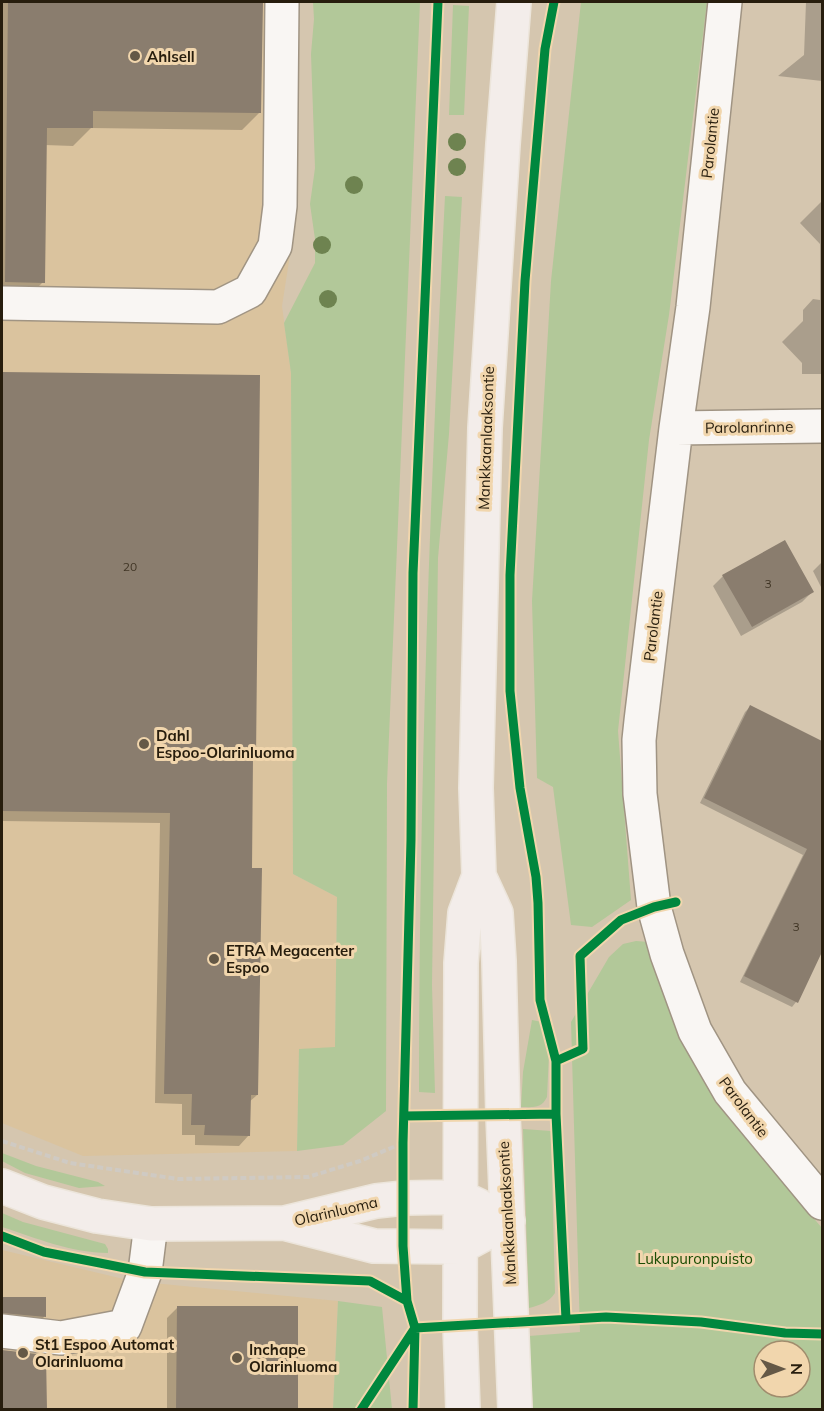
<svg xmlns="http://www.w3.org/2000/svg" width="824" height="1411" viewBox="0 0 824 1411" font-family="Mulish,sans-serif">
  <style>
    .built { fill: #dac39e }
    .green { fill: #b2c899; fill-rule: evenodd }
    .shadow { fill: #0003 }
    .building { fill: #8a7d6e }
    .lines { fill: none; stroke-linecap: round; stroke-linejoin: round }
    .minor-casing { stroke: #a09483; stroke-width: 36 }
    .major-casing { stroke: #ece5db; stroke-width: 36 }
    .path { stroke: #cfcac3; stroke-width: 4; stroke-dasharray: 6 3; stroke-linecap: butt }
    .minor { stroke: #f9f6f3; stroke-width: 33 }
    .major { stroke: #f3edea; stroke-width: 33 }
    .cycleway-casing { stroke: #f1d6ad; stroke-width: 13 }
    .cycleway { stroke: #00873e; stroke-width: 9 }
    .tree { fill: #6e8350 }
    .poi-dot { fill: #645846; stroke: #f1d6ad; stroke-width: 2 }
    .labels { text-anchor: middle; dominant-baseline: central; stroke-width: 6; stroke-linejoin: round; paint-order: stroke }
    .number-label { font-size: 12px; fill: #403525 }
    .poi-label { font-size: 15px; font-weight: bold; fill: #271d0d; stroke: #f1d6ad; text-anchor: start }
    .street-label { font-size: 15px; fill: #271d0d; stroke: #f1d6ad }
    .park-label { font-size: 15px; fill: #1a4d03; stroke: #f1d6ad }
  </style>
  <rect width="100%" height="100%" fill="#d5c6af"/>
  <path class="built" d="M 2,2 L 297,2 L 292,242 L 282,306 L 291,373 L 293,874 L 337,897 L 335,1048 L 299,1050 L 297,1151 L 83,1156 L 2,1123 Z
    M 2,1250 L 132,1281 L 338,1301 L 333,1409 L 2,1410 Z"/>
  <path class="green" d="M 313,2 L 420,2 L 387,784 L 386,1111 L 343,1145 L 297,1151 L 299,1049 L 335,1047 L 337,897 L 293,874 L 291,373 L 284,323 L 315,263 L 315,239 L 310,204 L 315,168 L 311,54 L 314,19 Z
    M 581,2 L 707,2 L 669,315 L 649,440 L 618,731 L 631,900 L 592,927 L 571,925 L 553,787 L 537,778 L 532,601 L 551,281 Z
    M 453,5 L 469,6 L 464,115 L 449,115 Z
    M 445,196 L 462,197 L 449,434 L 438,558 L 432,985 L 435,1093 L 419,1092 C 419,793 430,494 445,196 Z
    M 636,941 L 649,942 L 677,1021 L 726,1115 L 822,1228 L 822,1409 L 533,1409 L 529,1336 L 580,1332 L 571,1022 L 609,957 L 623,944 ZM 764,1351 L 800,1351 L 800,1387 L 764,1387 Z
    M 532,1020 L 542,1022 L 550,1032 L 547,1097 C 541,1109 533,1107 521,1107 L 523,1072 Z
    M 523,1129 L 551,1131 L 555,1293 C 548,1303 540,1305 529,1308 Z
    M 2,1153 L 36,1166 L 98,1182 L 105,1186 L 79,1188 L 25,1173 L 2,1161 Z
    M 2,1213 L 23,1222 L 105,1244 L 108,1249 L 108,1253 C 72,1253 36,1238 2,1227 Z
    M 338,1301 L 382,1307 L 392,1409 L 333,1409 Z"/>
  <path class="shadow" d="M 2,2 L 261,2 L 260,112 L 242,130 L 91,128 L 73,146 L 45,145 L 43,282 L 25,300 L 2,300 Z
    M 806,2 L 822,2 L 822,81 L 778,76 L 804,55 Z
    M 822,182 L 822,374 L 802,374 L 802,363 L 782,342 L 803,321 L 803,310 L 813,299 L 820,300 L 820,244 L 800,223 L 821,202 Z
    M 2,374 L 258,376 L 254,756 L 252,759 L 250,869 L 257,1095 L 249,1102 L 249,1135 L 239,1146 L 195,1145 L 195,1135 L 182,1135 L 182,1104 L 155,1103 L 160,823 L 2,821 Z
    M 822,562 L 822,589 L 813,571 Z
    M 723,576 L 812,592 L 802,602 L 741,636 L 713,586 Z
    M 750,707 L 822,743 L 822,949 L 796,1002 L 792,1007 L 740,982 L 803,855 L 700,803 L 745,712 Z
    M 44,1298 L 44,1317 L 39,1322 L 2,1317 L 2,1299 Z
    M 177,1308 L 297,1410 L 167,1410 L 167,1318 Z
    M 2,1351 L 45,1356 L 45,1410 L 2,1410 Z"/>
  <path class="building" d="M 8,2 L 263,2 L 261,113 L 93,111 L 93,128 L 47,128 L 45,283 L 5,282 Z
    M 2,372 L 260,375 L 256,757 L 253,757 L 252,868 L 262,868 L 258,1095 L 251,1095 L 250,1136 L 204,1135 L 205,1125 L 191,1125 L 192,1094 L 164,1094 L 170,813 L 2,811 Z
    M 785,540 L 814,592 L 752,627 L 722,575 Z
    M 750,705 L 822,741 L 822,952 L 798,1003 L 744,976 L 807,849 L 704,798 Z
    M 2,1297 L 46,1297 L 46,1317 L 2,1313 Z
    M 177,1306 L 298,1306 L 298,1410 L 176,1410 Z
    M 2,1350 L 46,1355 L 47,1410 L 2,1410 Z"/>
  <g class="lines">
    <defs>
      <path id="minor" d="M 725,2 L 693,307 L 676,428 L 641,721 L 639,740 L 640,794 L 654,907 L 667,954 L 695,1031 L 730,1092 L 822,1203
        M 2,303 L 218,307 L 250,291 L 275,246 L 280,206 L 282,2
        M 676,428 L 822,426
        M 2,1331 L 61,1338 L 125,1326 L 145,1272 L 151,1224"/>
      <path id="major" d="M 514,2 L 503,144 L 485,428 L 476,788 L 479,876 L 496,913 L 499,961 L 503,1115 L 515,1410
        M 2,1186 L 43,1202 L 97,1216 L 151,1224 L 285,1223 L 376,1201 L 404,1198 L 460,1197 L 479,1206
        M 288,1224 L 374,1246 L 460,1247 L 508,1221
        M 463,1410 L 460,1325 L 461,963 L 465,913 L 479,876"/>
    </defs>
    <use href="#minor" class="minor-casing"/>
    <use href="#major" class="major-casing"/>
    <path class="path" d="M 2,1141 L 70,1163 L 178,1179 L 308,1177 L 360,1161 L 403,1143"/>
    <use href="#minor" class="minor"/>
    <use href="#major" class="major"/>
    <defs>
      <path id="cycleway" d="M 554,2 L 545,49 L 525,281 L 510,575 L 510,691 L 520,788 L 536,877 L 538,903 L 540,1000 L 556,1061 L 556,1114 L 566,1319
        M 556,1061 L 583,1049 L 580,956 L 621,920 L 654,907 L 676,902
        M 404,1116 L 556,1114
        M 2,1236 L 44,1252 L 145,1272 L 370,1281 L 407,1301
        M 361,1410 L 415,1328 L 606,1317 L 701,1322 L 785,1333 L 822,1334
        M 413,1410 L 415,1328 L 407,1301 L 403,1246 L 403,1143 L 411,840 L 413,573 L 438,2"/>
    </defs>
    <use href="#cycleway" class="cycleway-casing"/>
    <use href="#cycleway" class="cycleway"/>
  </g>
  <g class="tree">
    <circle cx="457" cy="142" r="9"/>
    <circle cx="457" cy="167" r="9"/>
    <circle cx="354" cy="185" r="9"/>
    <circle cx="322" cy="245" r="9"/>
    <circle cx="328" cy="299" r="9"/>
  </g>
  <g class="poi-dot">
    <circle cx="135" cy="56" r="6"/>
    <circle cx="144" cy="744" r="6"/>
    <circle cx="214" cy="959" r="6"/>
    <circle cx="23" cy="1353" r="6"/>
    <circle cx="237" cy="1358" r="6"/>
  </g>
  <g class="labels">
    <g class="number-label">
      <text x="130" y="566">20</text>
      <text x="768" y="583">3</text>
      <text x="796" y="926">3</text>
    </g>
    <g class="poi-label">
      <text x="147" y="56">Ahlsell</text>
      <text x="156" y="735">Dahl<tspan x="156" dy="17">Espoo-Olarinluoma</tspan></text>
      <text x="226" y="950">ETRA Megacenter<tspan x="226" dy="17">Espoo</tspan></text>
      <text x="35" y="1344">St1 Espoo Automat<tspan x="35" dy="17">Olarinluoma</tspan></text>
      <text x="249" y="1349">Inchape<tspan x="249" dy="17">Olarinluoma</tspan></text>
    </g>
    <g class="street-label">
      <text transform="translate(710 143) rotate(-84)">Parolantie</text>
      <text transform="translate(749 427) rotate(-1)">Parolanrinne</text>
      <text transform="translate(486 438) rotate(-88)">Mankkaanlaaksontie</text>
      <text transform="translate(653 626) rotate(-83)">Parolantie</text>
      <text transform="translate(744 1107) rotate(53)">Parolantie</text>
      <text transform="translate(336 1211) rotate(-13)">Olarinluoma</text>
      <text transform="translate(507 1213) rotate(-93)">Mankkaanlaaksontie</text>
    </g>
    <g class="park-label">
      <text x="695" y="1258">Lukupuronpuisto</text>
    </g>
  </g>
  <rect width="824" height="1411" fill="none" stroke="#271d0d" stroke-width="6"/>
  <g transform="translate(782 1369) rotate(90)"><circle r="28" fill="#f1d6ad" stroke="#a08c6d" stroke-width="1.5"/>
  <path d="M0-4.5L10 22L0 15L-10 22Z" fill="#645846"/>
  <text y="-9" font-size="16" font-weight="bold" text-anchor="middle" fill="#271d0d">N</text>
  </g>
</svg>
